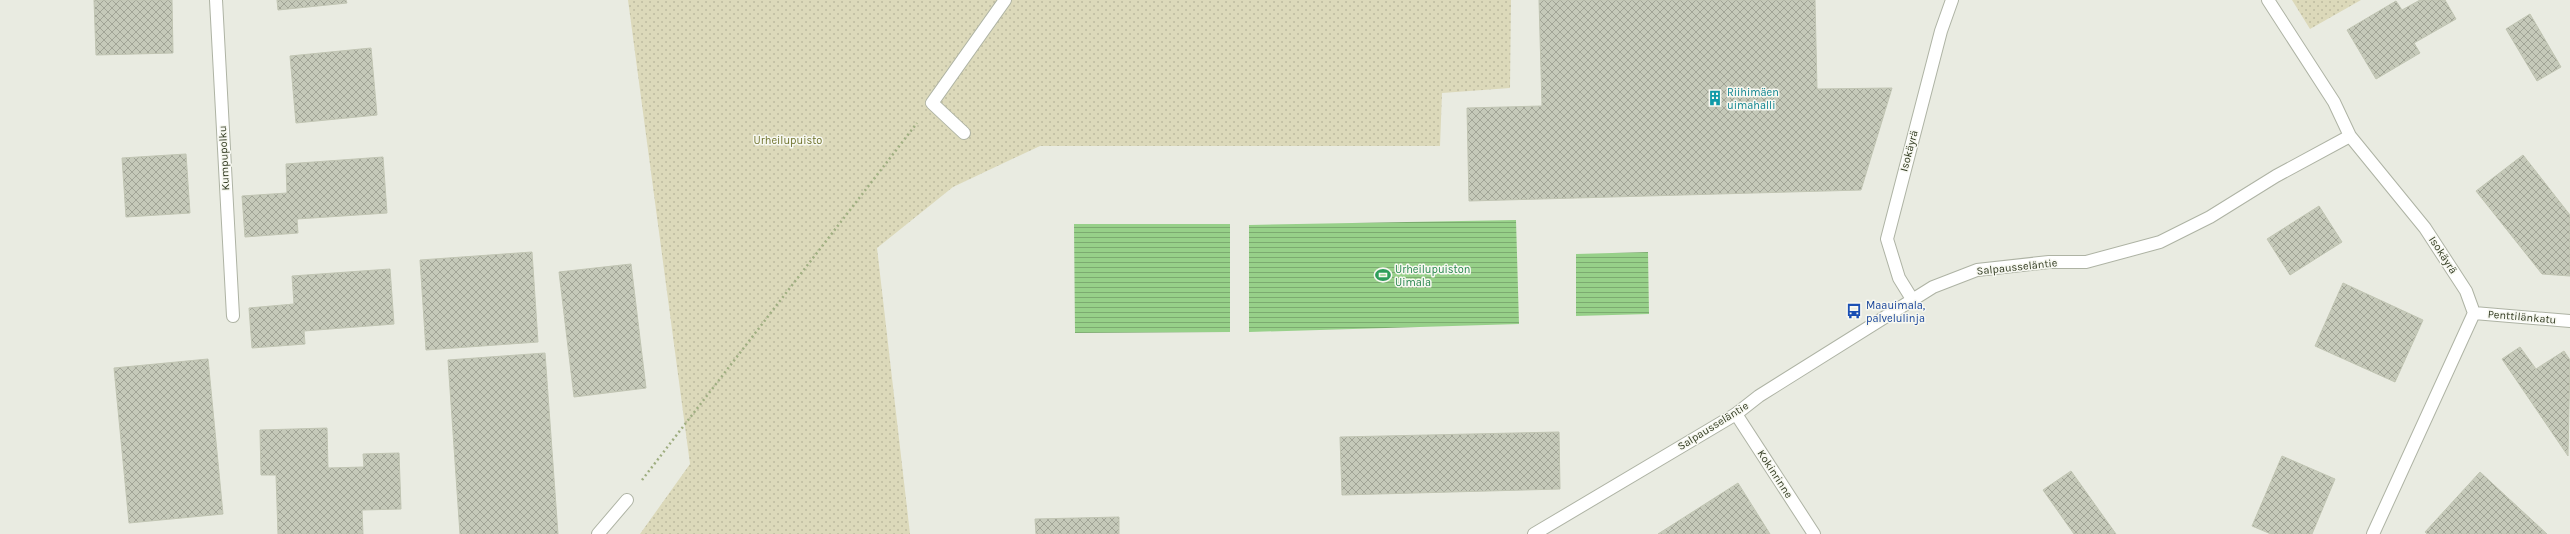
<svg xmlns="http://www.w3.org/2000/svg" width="2570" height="534" viewBox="0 0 2570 534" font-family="Karla,sans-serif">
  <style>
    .park { fill: url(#park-dots) }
    .water { fill: url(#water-rules) }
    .building { fill: url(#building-cross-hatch); stroke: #c1c5b3 }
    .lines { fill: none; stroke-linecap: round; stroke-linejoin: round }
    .service-casing { stroke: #aeb3a4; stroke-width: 14 }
    .minor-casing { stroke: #aeb3a4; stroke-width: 14 }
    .path { stroke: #9fae81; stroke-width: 2.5; stroke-dasharray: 2 3; stroke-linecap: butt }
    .service { stroke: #fff; stroke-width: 12 }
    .minor { stroke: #fff; stroke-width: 12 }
    .labels { text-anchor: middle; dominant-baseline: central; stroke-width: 3; stroke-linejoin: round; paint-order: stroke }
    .culture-label { font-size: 11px; fill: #0d838f; stroke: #f7f8f1; text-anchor: start }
    .park-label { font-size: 11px; fill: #6f722c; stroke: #f7f8f1 }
    .street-label { font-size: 11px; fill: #323b21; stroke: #f7f8f1 }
    .leisure-label { font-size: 11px; fill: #27864d; stroke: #f7f8f1; text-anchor: start }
    .transit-label { font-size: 11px; fill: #164399; stroke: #f7f8f1; text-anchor: start }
  </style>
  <defs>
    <pattern id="park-dots" width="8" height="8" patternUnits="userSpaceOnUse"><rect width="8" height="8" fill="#dcd9ba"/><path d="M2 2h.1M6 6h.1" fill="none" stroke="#bdbba0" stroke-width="1.8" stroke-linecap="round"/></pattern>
    <pattern id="water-rules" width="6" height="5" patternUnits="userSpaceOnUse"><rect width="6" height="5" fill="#97d089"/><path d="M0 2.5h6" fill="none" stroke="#7caa70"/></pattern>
    <pattern id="building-cross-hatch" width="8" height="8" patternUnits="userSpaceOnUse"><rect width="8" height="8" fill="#c5c9b9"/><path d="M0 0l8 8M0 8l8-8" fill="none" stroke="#a1a496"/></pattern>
  </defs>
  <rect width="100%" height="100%" fill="#e9ebe1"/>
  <path class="park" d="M 628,0 L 1511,0 L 1510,88 L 1442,93 L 1440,146 L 1040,146 L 953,187 L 877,248 L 910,534 L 640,534 L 690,464 Z
    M 2292,0 L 2361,0 L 2310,29 Z"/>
  <path class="water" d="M 1516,220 L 1519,324 L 1249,332 L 1249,225 Z
    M 1074,224 L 1230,224 L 1230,332 L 1075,333 Z
    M 1648,252 L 1649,314 L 1576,316 L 1576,254 Z"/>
  <path class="building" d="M 94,0 L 172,0 L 173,53 L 96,55 Z
    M 277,0 L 346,0 L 347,3 L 278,10 Z
    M 1539,0 L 1815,0 L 1817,89 L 1892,88 L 1861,190 L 1469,201 L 1467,108 L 1542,106 Z
    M 2420,0 L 2445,0 L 2456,19 L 2414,43 L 2420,53 L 2376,79 L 2347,30 L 2396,1 L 2402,10 Z
    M 2530,14 L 2561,67 L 2537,81 L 2506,29 Z
    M 371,48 L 377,115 L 296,123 L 290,56 Z
    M 186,154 L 190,213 L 126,217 L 122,158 Z
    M 2523,155 L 2570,215 L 2570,276 L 2542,274 L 2476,191 Z
    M 383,157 L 387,213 L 297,219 L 298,233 L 245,237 L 242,196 L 287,193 L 286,164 Z
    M 2319,206 L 2342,242 L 2290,275 L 2267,239 Z
    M 532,252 L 538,342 L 426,350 L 420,260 Z
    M 631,264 L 646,388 L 574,397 L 559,272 Z
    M 390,269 L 394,324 L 304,331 L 305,344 L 252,348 L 249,308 L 294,304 L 292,276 Z
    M 2343,283 L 2423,320 L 2395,382 L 2315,346 Z
    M 2520,347 L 2536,369 L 2564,351 L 2570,360 L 2568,456 L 2502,359 Z
    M 545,353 L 558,534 L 460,534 L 448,360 Z
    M 208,359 L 223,514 L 129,523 L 114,368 Z
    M 327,428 L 328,468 L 364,467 L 363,454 L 399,453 L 401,509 L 362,510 L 363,534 L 278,534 L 276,475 L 261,475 L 260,430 Z
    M 1559,432 L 1560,489 L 1342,495 L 1340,437 Z
    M 2282,456 L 2335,479 L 2312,534 L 2271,534 L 2252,526 Z
    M 2071,471 L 2116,534 L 2074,534 L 2043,490 Z
    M 2480,472 L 2547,534 L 2427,534 L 2425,532 Z
    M 1738,483 L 1770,534 L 1658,534 Z
    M 1119,517 L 1119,534 L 1036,534 L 1035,519 Z"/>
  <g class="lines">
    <defs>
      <path id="service" d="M 964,133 L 932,103 L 1005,0
        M 1736,414 L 1814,534"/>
      <path id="minor" d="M 216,0 L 233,316
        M 2268,0 L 2334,102 L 2350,136 L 2425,228 L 2466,291 L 2474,313 L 2373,534
        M 1912,299 L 1899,278 L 1887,239 L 1941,31 L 1952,0
        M 2474,313 L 2570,321
        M 598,534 L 627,500
        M 1534,534 L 1736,414 L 1759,396 L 1933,287 L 1977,270 L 2049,262 L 2086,262 L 2160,242 L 2210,217 L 2276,176 L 2350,136"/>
    </defs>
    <use href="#service" class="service-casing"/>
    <use href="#minor" class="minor-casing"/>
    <path class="path" d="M 642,480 L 917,123"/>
    <use href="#service" class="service"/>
    <use href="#minor" class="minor"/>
  </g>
  <defs>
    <symbol id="building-bare" viewBox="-9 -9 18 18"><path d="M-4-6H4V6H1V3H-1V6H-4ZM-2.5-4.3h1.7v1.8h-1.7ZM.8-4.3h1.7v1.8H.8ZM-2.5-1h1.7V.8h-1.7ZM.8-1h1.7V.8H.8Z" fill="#0f9aa8" stroke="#f7f8f1" stroke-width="2.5" paint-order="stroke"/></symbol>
    <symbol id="stadium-bare" viewBox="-9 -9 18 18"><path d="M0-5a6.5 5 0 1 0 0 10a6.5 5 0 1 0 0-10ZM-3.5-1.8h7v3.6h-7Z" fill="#2e9e5b" stroke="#f7f8f1" stroke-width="2.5" paint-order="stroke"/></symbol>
    <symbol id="bus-bare" viewBox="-9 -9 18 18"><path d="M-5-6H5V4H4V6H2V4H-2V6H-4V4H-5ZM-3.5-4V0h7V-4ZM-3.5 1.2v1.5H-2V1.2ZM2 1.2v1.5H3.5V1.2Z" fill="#1a4fb4" stroke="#f7f8f1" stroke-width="2.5" paint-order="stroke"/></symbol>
  </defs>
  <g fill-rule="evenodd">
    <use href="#building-bare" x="1704" y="87" width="22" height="22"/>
    <use href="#stadium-bare" x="1372" y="264" width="22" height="22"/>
    <use href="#bus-bare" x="1843" y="300" width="22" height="22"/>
  </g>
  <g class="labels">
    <g class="culture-label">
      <text x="1727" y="92">Riihimäen<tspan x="1727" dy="13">uimahalli</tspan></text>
    </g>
    <g class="park-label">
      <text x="788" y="140">Urheilupuisto</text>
    </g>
    <g class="street-label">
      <text transform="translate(1909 151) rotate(-75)">Isokäyrä</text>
      <text transform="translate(224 158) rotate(-93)">Kumpupolku</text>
      <text transform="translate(2443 255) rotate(57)">Isokäyrä</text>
      <text transform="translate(2017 267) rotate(-6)">Salpausseläntie</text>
      <text transform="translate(2522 317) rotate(5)">Penttilänkatu</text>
      <text transform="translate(1713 426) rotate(-32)">Salpausseläntie</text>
      <text transform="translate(1775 474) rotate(57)">Kokinrinne</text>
    </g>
    <g class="leisure-label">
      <text x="1395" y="269">Urheilupuiston<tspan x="1395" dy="13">Uimala</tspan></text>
    </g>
    <g class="transit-label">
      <text x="1866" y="305">Maauimala,<tspan x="1866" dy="13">palvelulinja</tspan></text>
    </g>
  </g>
</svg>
